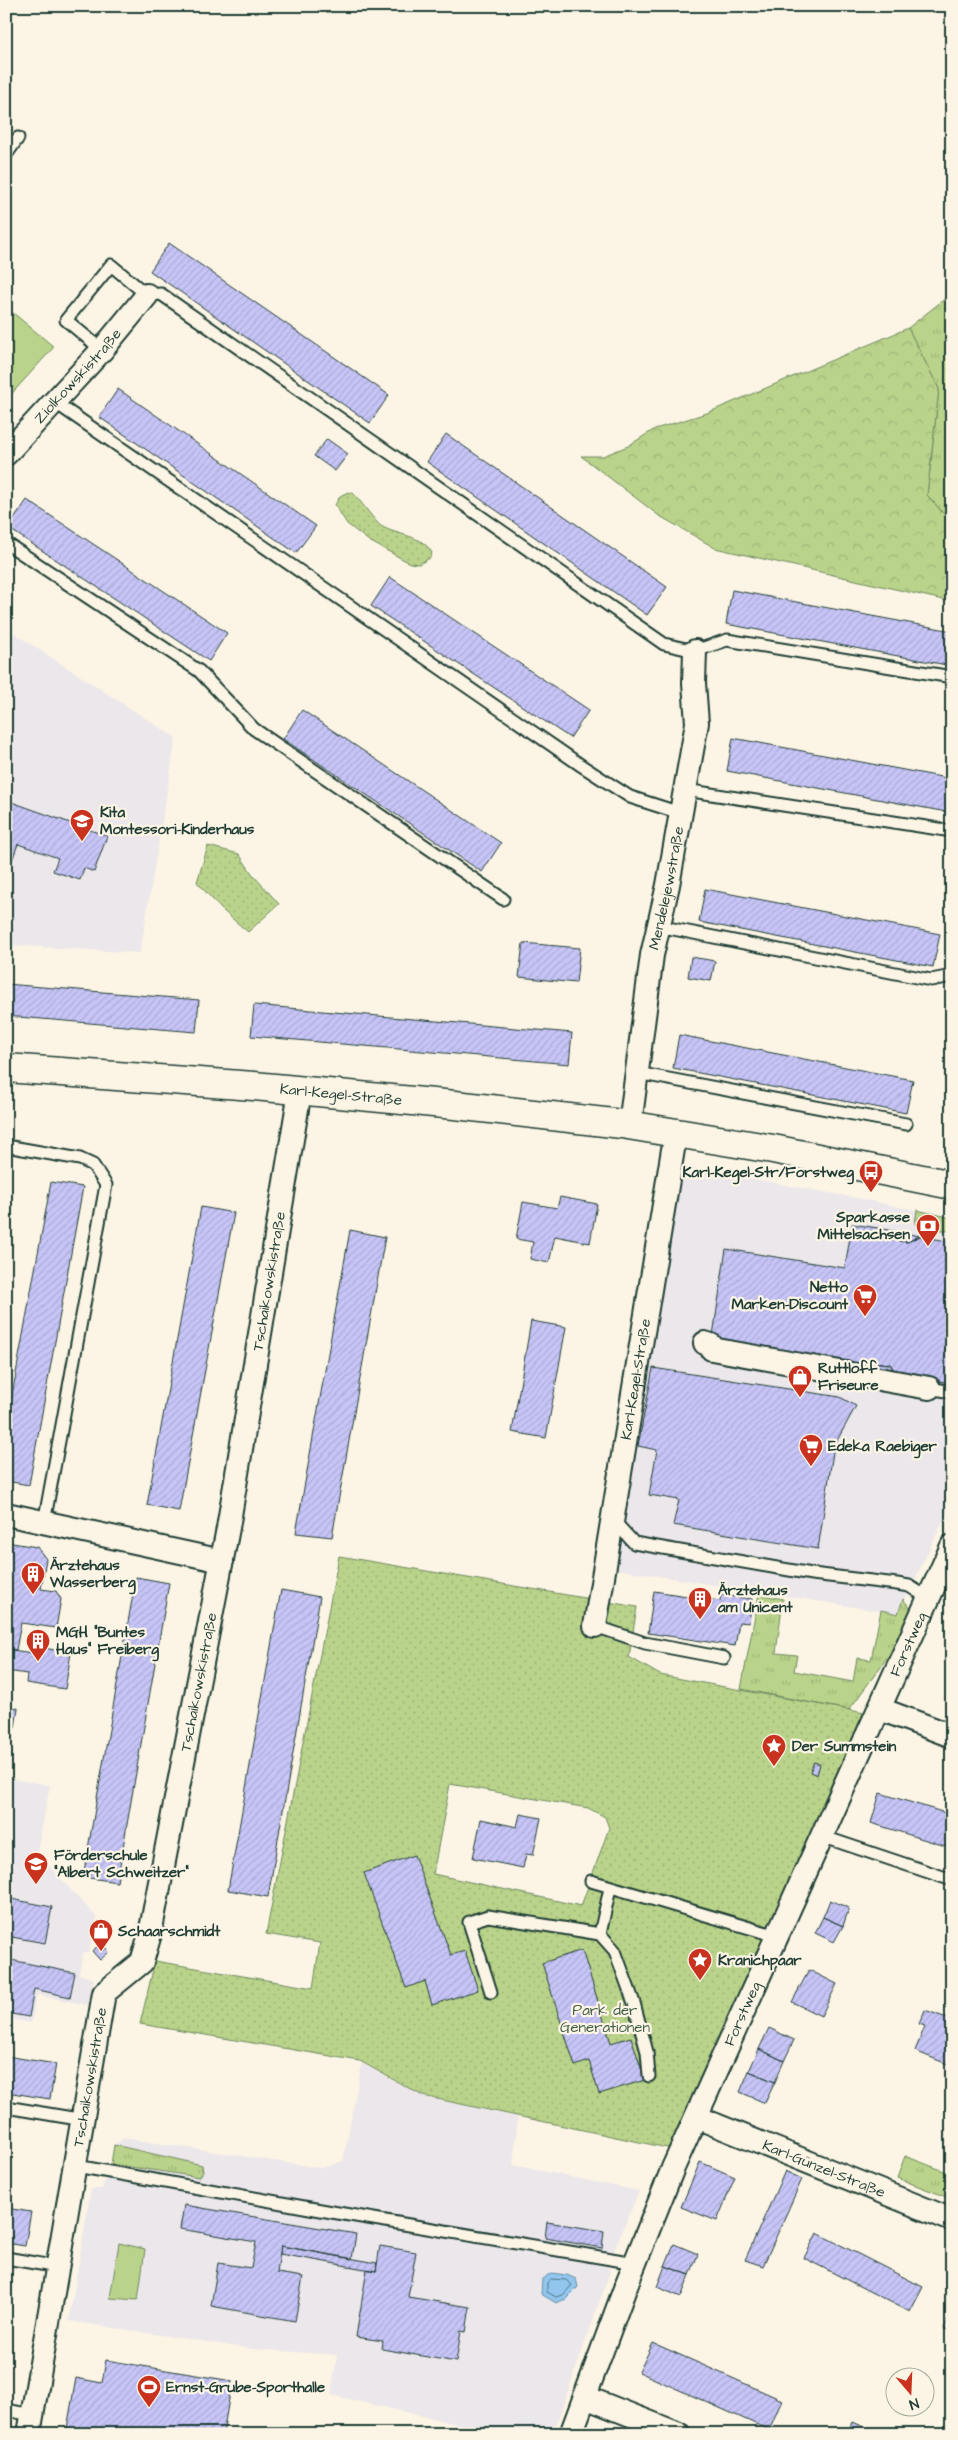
<svg xmlns="http://www.w3.org/2000/svg" width="958" height="2440" viewBox="0 0 958 2440" font-family="'Architects Daughter',sans-serif">
  <style>
    .built { fill: #ece7ea }
    .grass { fill: url(#grass-tufts); stroke: #6c885f }
    .forest { fill: url(#forest-crowns); stroke: #6c885f }
    .park { fill: url(#park-dots); stroke: #6c885f; fill-rule: evenodd }
    .garden { fill: #bad38a; stroke: #6c885f }
    .water { fill: #92c6ef; stroke: #648fa4 }
    .lines { fill: none; stroke-linecap: round; stroke-linejoin: round }
    .shore { stroke: #4d747f; stroke-width: 1 }
    .building { fill: url(#building-hatch); stroke: #1f3d34 }
    .lane-casing { stroke: #1f3d34; stroke-width: 15 }
    .street-casing { stroke: #1f3d34; stroke-width: 26 }
    .secondary-casing { stroke: #1f3d34; stroke-width: 31 }
    .lane { stroke: #fcf5e5; stroke-width: 11 }
    .street { stroke: #fcf5e5; stroke-width: 22 }
    .secondary { stroke: #fcf5e5; stroke-width: 28 }
    .labels { text-anchor: middle; dominant-baseline: central; stroke-width: 4.5; stroke-linejoin: round; paint-order: stroke }
    .street-label { font-size: 15px; fill: #1f3d34; stroke: #fcf5e5 }
    .poi-label { font-size: 15px; font-weight: bold; fill: #1f3d34; stroke: #fcf5e5; text-anchor: start }
    .park-label { font-size: 15px; fill: #3e5b45; stroke: #fcf5e5 }
  </style>
  <defs>
    <pattern id="grass-tufts" width="24" height="20" patternUnits="userSpaceOnUse" patternTransform="scale(1.25)"><rect width="24" height="20" fill="#bad38a"/><path d="M3 7l-1-3M5 7V3M7 7l1-3M15 17l-1-3M17 17v-4M19 17l1-3" fill="none" stroke="#9fb678"/></pattern>
    <pattern id="forest-crowns" width="20" height="18" patternUnits="userSpaceOnUse" patternTransform="scale(1.25)"><rect width="20" height="18" fill="#bad38a"/><path d="M2 6a3 3 0 1 1 6 0M12 15a3 3 0 1 1 6 0" fill="none" stroke="#9fb678"/></pattern>
    <pattern id="park-dots" width="8" height="8" patternUnits="userSpaceOnUse" patternTransform="scale(1.25)"><rect width="8" height="8" fill="#bad38a"/><path d="M2 2h.1M6 6h.1" fill="none" stroke="#9fb678" stroke-width="1.8" stroke-linecap="round"/></pattern>
    <pattern id="building-hatch" width="6" height="6" patternUnits="userSpaceOnUse" patternTransform="scale(1.25)"><rect width="6" height="6" fill="#c7c5f7"/><path d="M-1 1l2-2M0 6l6-6M5 7l2-2" fill="none" stroke="#aaaad4"/></pattern>
  </defs>
  <rect width="100%" height="100%" fill="#fcf5e5"/>
  <filter id="ink" filterUnits="userSpaceOnUse"><feTurbulence type="fractalNoise" baseFrequency=".02" numOctaves="2"/><feDisplacementMap in="SourceGraphic" scale="10" xChannelSelector="R" yChannelSelector="G"/><feConvolveMatrix kernelMatrix="1 2 1 2 8 2 1 2 1" color-interpolation-filters="sRGB"/></filter>
  <g filter="url(#ink)">
    <path class="built" d="M 6,628 L 176,738 L 140,953 L 6,945 Z
      M 678,1165 L 857,1198 L 952,1218 L 952,1503 L 898,1614 L 608,1568 Z
      M 6,1778 L 50,1785 L 37,1853 L 97,1918 L 89,1952 L 83,1954 L 79,1974 L 94,1979 L 88,2005 L 37,1995 L 31,2023 L 6,2018 Z
      M 362,2063 L 423,2096 L 518,2117 L 513,2165 L 639,2191 L 608,2265 L 610,2272 L 553,2434 L 500,2434 L 331,2395 L 337,2355 L 252,2349 L 69,2321 L 91,2189 L 102,2189 L 111,2164 L 114,2145 L 124,2138 L 321,2168 L 343,2161 Z"/>
    <path class="grass" d="M 952,293 L 952,523 L 927,495 L 939,389 L 908,328 Z
      M 917,1210 L 952,1218 L 952,1232 L 915,1224 Z
      M 759,1594 L 783,1599 L 776,1653 L 797,1655 L 794,1671 L 853,1682 L 857,1658 L 871,1660 L 881,1610 L 898,1614 L 903,1599 L 911,1609 L 908,1629 L 849,1710 L 741,1689 Z
      M 114,2145 L 202,2165 L 203,2172 L 199,2177 L 111,2164 Z
      M 905,2156 L 952,2174 L 952,2199 L 897,2178 Z"/>
    <path class="forest" d="M 908,328 L 939,389 L 927,495 L 952,523 L 952,602 L 715,548 L 658,515 L 581,456 L 603,456 L 628,446 L 655,429 L 707,413 Z"/>
    <path class="park" d="M 348,492 L 353,493 C 360,500 376,523 381,526 C 397,536 422,534 432,553 L 430,558 L 419,564 L 410,563 L 369,541 L 347,524 L 335,505 L 340,496 Z
      M 208,846 L 239,854 L 253,875 L 279,904 L 248,932 L 221,909 L 197,882 Z
      M 339,1556 L 637,1607 L 629,1657 L 660,1675 L 865,1713 L 672,2149 L 423,2096 L 360,2061 L 140,2024 L 155,1961 L 313,1988 L 320,1943 L 266,1934 ZM 450,1784 L 588,1808 L 605,1817 L 609,1828 L 581,1906 L 433,1874 Z"/>
    <path class="garden" d="M 6,307 L 54,347 L 6,400 Z
      M 119,2243 L 145,2249 L 138,2300 L 110,2298 Z"/>
    <path class="water" d="M 551,2273 L 567,2275 L 576,2279 L 578,2287 L 566,2299 L 556,2303 L 541,2294 L 542,2279 Z"/>
    <g class="lines">
      <path class="shore" d="M 551,2279 L 566,2280 L 572,2285 L 563,2295 L 556,2297 L 547,2292 L 547,2283 Z"/>
    </g>
    <path class="building" d="M 169,243 L 389,395 L 370,423 L 150,271 Z
      M 118,389 L 316,526 L 296,553 L 99,417 Z
      M 446,434 L 667,587 L 647,615 L 427,462 Z
      M 327,439 L 348,454 L 335,471 L 314,456 Z
      M 27,500 L 227,633 L 209,661 L 8,528 Z
      M 390,577 L 589,710 L 570,738 L 371,606 Z
      M 732,590 L 952,631 L 952,666 L 726,624 Z
      M 302,710 L 501,843 L 482,872 L 283,739 Z
      M 733,738 L 952,779 L 952,813 L 727,771 Z
      M 6,800 L 107,836 L 94,872 L 84,868 L 80,880 L 53,871 L 58,858 L 18,844 L 6,877 Z
      M 705,889 L 940,934 L 933,967 L 699,922 Z
      M 523,943 L 580,948 L 576,983 L 519,977 Z
      M 691,957 L 715,961 L 711,981 L 688,977 Z
      M 6,984 L 199,1000 L 196,1032 L 6,1016 Z
      M 254,1005 L 572,1033 L 569,1064 L 251,1036 Z
      M 679,1035 L 913,1080 L 906,1113 L 673,1068 Z
      M 51,1182 L 83,1187 L 29,1485 L 6,1481 L 6,1428 Z
      M 560,1197 L 597,1204 L 590,1243 L 555,1236 L 549,1263 L 530,1259 L 533,1242 L 516,1239 L 523,1202 L 557,1208 Z
      M 201,1207 L 234,1213 L 179,1511 L 147,1505 Z
      M 852,1224 L 878,1228 L 888,1239 L 907,1242 L 920,1236 L 952,1242 L 952,1383 L 897,1375 L 890,1364 L 871,1362 L 858,1368 L 712,1342 L 726,1249 L 845,1268 Z
      M 878,1228 L 920,1236 L 907,1242 L 888,1239 Z
      M 350,1230 L 385,1237 L 332,1537 L 296,1533 Z
      M 531,1321 L 566,1327 L 546,1438 L 512,1432 Z
      M 871,1362 L 890,1364 L 897,1375 L 858,1368 Z
      M 653,1368 L 840,1397 L 856,1406 L 834,1446 L 818,1549 L 673,1525 L 679,1500 L 649,1495 L 657,1450 L 638,1446 Z
      M 6,1542 L 37,1547 L 46,1559 L 41,1589 L 56,1591 L 61,1599 L 56,1628 L 21,1623 L 16,1650 L 6,1649 Z
      M 136,1577 L 169,1583 L 117,1882 L 83,1877 Z
      M 281,1590 L 320,1597 L 268,1897 L 228,1890 Z
      M 654,1591 L 720,1601 L 721,1595 L 752,1599 L 749,1623 L 739,1622 L 735,1646 L 648,1633 Z
      M 33,1646 L 71,1653 L 65,1689 L 26,1683 L 27,1674 L 7,1671 L 6,1675 L 6,1649 L 32,1653 Z
      M 6,1706 L 18,1708 L 15,1728 L 6,1727 Z
      M 814,1762 L 820,1764 L 817,1775 L 810,1772 Z
      M 880,1793 L 952,1815 L 952,1848 L 871,1823 Z
      M 520,1814 L 541,1818 L 533,1855 L 526,1854 L 523,1868 L 473,1858 L 481,1819 L 517,1827 Z
      M 414,1855 L 451,1955 L 465,1951 L 478,1990 L 432,2005 L 425,1981 L 406,1988 L 364,1873 Z
      M 6,1898 L 52,1907 L 45,1943 L 6,1936 Z
      M 830,1900 L 849,1908 L 843,1926 L 823,1917 Z
      M 823,1917 L 843,1926 L 834,1942 L 815,1933 Z
      M 102,1943 L 109,1952 L 100,1960 L 92,1951 Z
      M 582,1950 L 611,2043 L 631,2037 L 645,2080 L 599,2094 L 589,2061 L 575,2066 L 542,1963 Z
      M 6,1959 L 75,1973 L 70,1997 L 34,1989 L 29,2017 L 6,2013 Z
      M 809,1970 L 837,1984 L 821,2016 L 792,2002 Z
      M 925,2010 L 952,2020 L 952,2066 L 915,2051 L 925,2026 L 919,2024 Z
      M 769,2028 L 794,2040 L 784,2061 L 759,2049 Z
      M 759,2049 L 784,2061 L 775,2082 L 749,2071 Z
      M 6,2056 L 56,2064 L 50,2099 L 6,2092 Z
      M 749,2071 L 775,2082 L 765,2103 L 740,2092 Z
      M 700,2162 L 735,2177 L 717,2221 L 681,2207 Z
      M 785,2171 L 802,2179 L 763,2266 L 745,2260 Z
      M 184,2205 L 356,2234 L 352,2259 L 281,2246 L 277,2273 L 303,2277 L 295,2321 L 211,2306 L 218,2263 L 251,2268 L 256,2242 L 180,2229 Z
      M 6,2208 L 31,2212 L 25,2246 L 6,2243 Z
      M 547,2222 L 604,2231 L 602,2248 L 545,2238 Z
      M 817,2233 L 923,2287 L 910,2312 L 804,2258 Z
      M 674,2244 L 698,2254 L 690,2275 L 665,2266 Z
      M 281,2246 L 377,2263 L 376,2271 L 280,2254 Z
      M 380,2246 L 416,2252 L 408,2297 L 470,2307 L 466,2332 L 461,2331 L 456,2362 L 382,2349 L 383,2341 L 356,2337 L 367,2269 L 376,2271 Z
      M 665,2266 L 690,2275 L 681,2297 L 657,2287 Z
      M 952,2308 L 952,2331 L 944,2329 Z
      M 653,2343 L 782,2400 L 769,2430 L 639,2372 Z
      M 106,2360 L 232,2381 L 223,2434 L 66,2434 L 76,2378 L 102,2383 Z
      M 853,2422 L 880,2434 L 848,2434 Z"/>
    <g class="lines">
      <defs>
        <path id="lane" d="M 6,155 L 18,138
          M 102,350 L 66,320 L 111,265 L 147,295 L 161,294 L 664,644 L 695,651 L 727,640 L 952,677
          M 53,401 L 582,766 L 630,797 L 680,813
          M 6,543 L 199,671 L 254,729 L 503,899
          M 685,790 L 952,831
          M 658,926 L 931,980 L 952,976
          M 637,1073 L 906,1124
          M 6,1146 L 80,1159 L 93,1165 L 106,1185 L 44,1523
          M 929,1388 L 952,1392
          M 612,1519 L 634,1543 L 812,1574 L 897,1584 L 909,1586 L 928,1598
          M 595,1626 L 645,1643 L 724,1658
          M 821,1836 L 952,1880
          M 591,1881 L 777,1936
          M 600,1934 L 610,1888
          M 491,1992 L 469,1922 L 488,1916 L 600,1934 L 615,1951 L 634,2003 L 647,2052 L 649,2076
          M 6,2107 L 84,2120
          M 76,2166 L 332,2212 L 635,2263
          M 6,2258 L 58,2267
          M 6,2410 L 32,2415"/>
        <g id="street">
          <path id="s1" d="M 6,454 L 102,350 L 147,295"/>
          <path id="s2" d="M 630,1125 L 652,955 L 668,885 L 697,723 L 694,683 L 695,651"/>
          <path d="M 705,1343 L 711,1345 L 712,1349 L 929,1388"/>
          <path d="M 6,1514 L 222,1561"/>
          <path id="s3" d="M 595,1626 L 676,1131"/>
          <path d="M 880,1709 L 952,1736"/>
          <path id="s4" d="M 696,2117 L 952,2220"/>
          <path d="M 585,2397 L 679,2434"/>
          <path id="s5" d="M 29,2434 L 104,1993 L 142,1962 L 150,1934 L 228,1528 L 300,1091"/>
          <path id="s6" d="M 571,2434 L 627,2283 L 673,2168 L 952,1546"/>
        </g>
        <g id="secondary">
          <path id="s7" d="M 6,1068 L 254,1086 L 455,1105 L 622,1124 L 773,1149 L 952,1185"/>
        </g>
      </defs>
      <use href="#lane" class="lane-casing"/>
      <use href="#street" class="street-casing"/>
      <use href="#secondary" class="secondary-casing"/>
      <use href="#lane" class="lane"/>
      <use href="#street" class="street"/>
      <use href="#secondary" class="secondary"/>
    </g>
  </g>
  <defs>
    <symbol id="school-pin" viewBox="-11 -11 22 30"><path d="M0 17L-7.5 6A9.5 9.5 0 1 1 7.5 6Z" fill="#c8321e" stroke="#fcf5e5"/><path d="M0-5L7-2L0 1L-7-2ZM-4 1L0 2.5L4 1V4Q0 6-4 4Z" fill="#fff"/></symbol>
    <symbol id="bus-pin" viewBox="-11 -11 22 30"><path d="M0 17L-7.5 6A9.5 9.5 0 1 1 7.5 6Z" fill="#c8321e" stroke="#fcf5e5"/><path d="M-5-6H5V4H4V6H2V4H-2V6H-4V4H-5ZM-3.5-4V0h7V-4ZM-3.5 1.2v1.5H-2V1.2ZM2 1.2v1.5H3.5V1.2Z" fill="#fff"/></symbol>
    <symbol id="bank-pin" viewBox="-11 -11 22 30"><path d="M0 17L-7.5 6A9.5 9.5 0 1 1 7.5 6Z" fill="#c8321e" stroke="#fcf5e5"/><path d="M-6-4H6V4H-6ZM0-2.3a2.3 2.3 0 1 0 0 4.6a2.3 2.3 0 1 0 0-4.6Z" fill="#fff"/></symbol>
    <symbol id="supermarket-pin" viewBox="-11 -11 22 30"><path d="M0 17L-7.5 6A9.5 9.5 0 1 1 7.5 6Z" fill="#c8321e" stroke="#fcf5e5"/><path d="M-6-5.5h2.5l.6 2H6L4.5 2H-2.5L-4.4-4H-6ZM-1.5 3.2a1.3 1.3 0 1 0 .1 0ZM3 3.2a1.3 1.3 0 1 0 .1 0Z" fill="#fff"/></symbol>
    <symbol id="shop-pin" viewBox="-11 -11 22 30"><path d="M0 17L-7.5 6A9.5 9.5 0 1 1 7.5 6Z" fill="#c8321e" stroke="#fcf5e5"/><path d="M-5-2.5h2.3a2.7 3.5 0 0 1 5.4 0H5L5.5 6h-11ZM-1.5-2.5h3a1.5 2.3 0 0 0-3 0Z" fill="#fff"/></symbol>
    <symbol id="building-pin" viewBox="-11 -11 22 30"><path d="M0 17L-7.5 6A9.5 9.5 0 1 1 7.5 6Z" fill="#c8321e" stroke="#fcf5e5"/><path d="M-4-6H4V6H1V3H-1V6H-4ZM-2.5-4.3h1.7v1.8h-1.7ZM.8-4.3h1.7v1.8H.8ZM-2.5-1h1.7V.8h-1.7ZM.8-1h1.7V.8H.8Z" fill="#fff"/></symbol>
    <symbol id="sight-pin" viewBox="-11 -11 22 30"><path d="M0 17L-7.5 6A9.5 9.5 0 1 1 7.5 6Z" fill="#c8321e" stroke="#fcf5e5"/><path d="M0-6L1.8-2.2L6-1.7L2.9 1.2L3.7 5.4L0 3.3L-3.7 5.4L-2.9 1.2L-6-1.7L-1.8-2.2Z" fill="#fff"/></symbol>
    <symbol id="stadium-pin" viewBox="-11 -11 22 30"><path d="M0 17L-7.5 6A9.5 9.5 0 1 1 7.5 6Z" fill="#c8321e" stroke="#fcf5e5"/><path d="M0-5a6.5 5 0 1 0 0 10a6.5 5 0 1 0 0-10ZM-3.5-1.8h7v3.6h-7Z" fill="#fff"/></symbol>
  </defs>
  <g fill-rule="evenodd">
    <use href="#school-pin" x="68" y="807" width="28" height="38"/>
    <use href="#bus-pin" x="857" y="1158" width="28" height="38"/>
    <use href="#bank-pin" x="914" y="1212" width="28" height="38"/>
    <use href="#supermarket-pin" x="851" y="1282" width="28" height="38"/>
    <use href="#shop-pin" x="786" y="1363" width="28" height="38"/>
    <use href="#supermarket-pin" x="797" y="1432" width="28" height="38"/>
    <use href="#building-pin" x="19" y="1560" width="28" height="38"/>
    <use href="#building-pin" x="686" y="1585" width="28" height="38"/>
    <use href="#building-pin" x="24" y="1627" width="28" height="38"/>
    <use href="#sight-pin" x="760" y="1732" width="28" height="38"/>
    <use href="#school-pin" x="22" y="1850" width="28" height="38"/>
    <use href="#shop-pin" x="87" y="1917" width="28" height="38"/>
    <use href="#sight-pin" x="686" y="1946" width="28" height="38"/>
    <use href="#stadium-pin" x="135" y="2373" width="28" height="38"/>
  </g>
  <g class="labels">
    <g class="street-label">
      <text stroke="none"><textPath href="#s1" startOffset="106">Ziolkowskistraße</textPath></text>
      <text stroke="none"><textPath href="#s2" startOffset="240">Mendelejewstraße</textPath></text>
      <text stroke="none"><textPath href="#s7" startOffset="336">Karl-Kegel-Straße</textPath></text>
      <text stroke="none"><textPath href="#s5" startOffset="1189">Tschaikowskistraße</textPath></text>
      <text stroke="none"><textPath href="#s3" startOffset="250">Karl-Kegel-Straße</textPath></text>
      <text stroke="none"><textPath href="#s6" startOffset="859">Forstweg</textPath></text>
      <text stroke="none"><textPath href="#s5" startOffset="782">Tschaikowskistraße</textPath></text>
      <text stroke="none"><textPath href="#s6" startOffset="454">Forstweg</textPath></text>
      <text stroke="none"><textPath href="#s5" startOffset="362">Tschaikowskistraße</textPath></text>
      <text stroke="none"><textPath href="#s4" startOffset="138">Karl-Günzel-Straße</textPath></text>
    </g>
    <g class="poi-label">
      <text x="100" y="812">Kita<tspan x="100" dy="17">Montessori-Kinderhaus</tspan></text>
      <text x="854" y="1172" text-anchor="end">Karl-Kegel-Str/Forstweg</text>
      <text x="910" y="1217" text-anchor="end">Sparkasse<tspan x="910" dy="17">Mittelsachsen</tspan></text>
      <text x="848" y="1287" text-anchor="end">Netto<tspan x="848" dy="17">Marken-Discount</tspan></text>
      <text x="818" y="1368">Ruttloff<tspan x="818" dy="17">Friseure</tspan></text>
      <text x="828" y="1446">Edeka Raebiger</text>
      <text x="50" y="1565">Ärztehaus<tspan x="50" dy="17">Wasserberg</tspan></text>
      <text x="718" y="1590">Ärztehaus<tspan x="718" dy="17">am Unicent</tspan></text>
      <text x="56" y="1632">MGH "Buntes<tspan x="56" dy="17">Haus" Freiberg</tspan></text>
      <text x="792" y="1746">Der Summstein</text>
      <text x="54" y="1855">Förderschule<tspan x="54" dy="17">"Albert Schweitzer"</tspan></text>
      <text x="118" y="1931">Schaarschmidt</text>
      <text x="718" y="1960">Kranichpaar</text>
      <text x="166" y="2387">Ernst-Grube-Sporthalle</text>
    </g>
    <g class="park-label">
      <text x="605" y="2010">Park der<tspan x="605" dy="17">Generationen</tspan></text>
    </g>
  </g>
  <rect width="958" height="2440" fill="none" stroke="#fcf5e5" stroke-width="25"/>
  <rect x="12" y="12" width="933" height="2415" fill="none" stroke="#1f3d34" stroke-width="2" filter="url(#ink)"/>
  <g transform="translate(910 2392) rotate(161)"><circle r="24" fill="#fcf5e5" stroke="#a4ab9e"/>
  <path d="M0-4L9 19L0 12L-9 19Z" fill="#c8321e"/>
  <text y="-8" font-size="14" font-weight="bold" text-anchor="middle" fill="#1f3d34">N</text>
  </g>
</svg>
